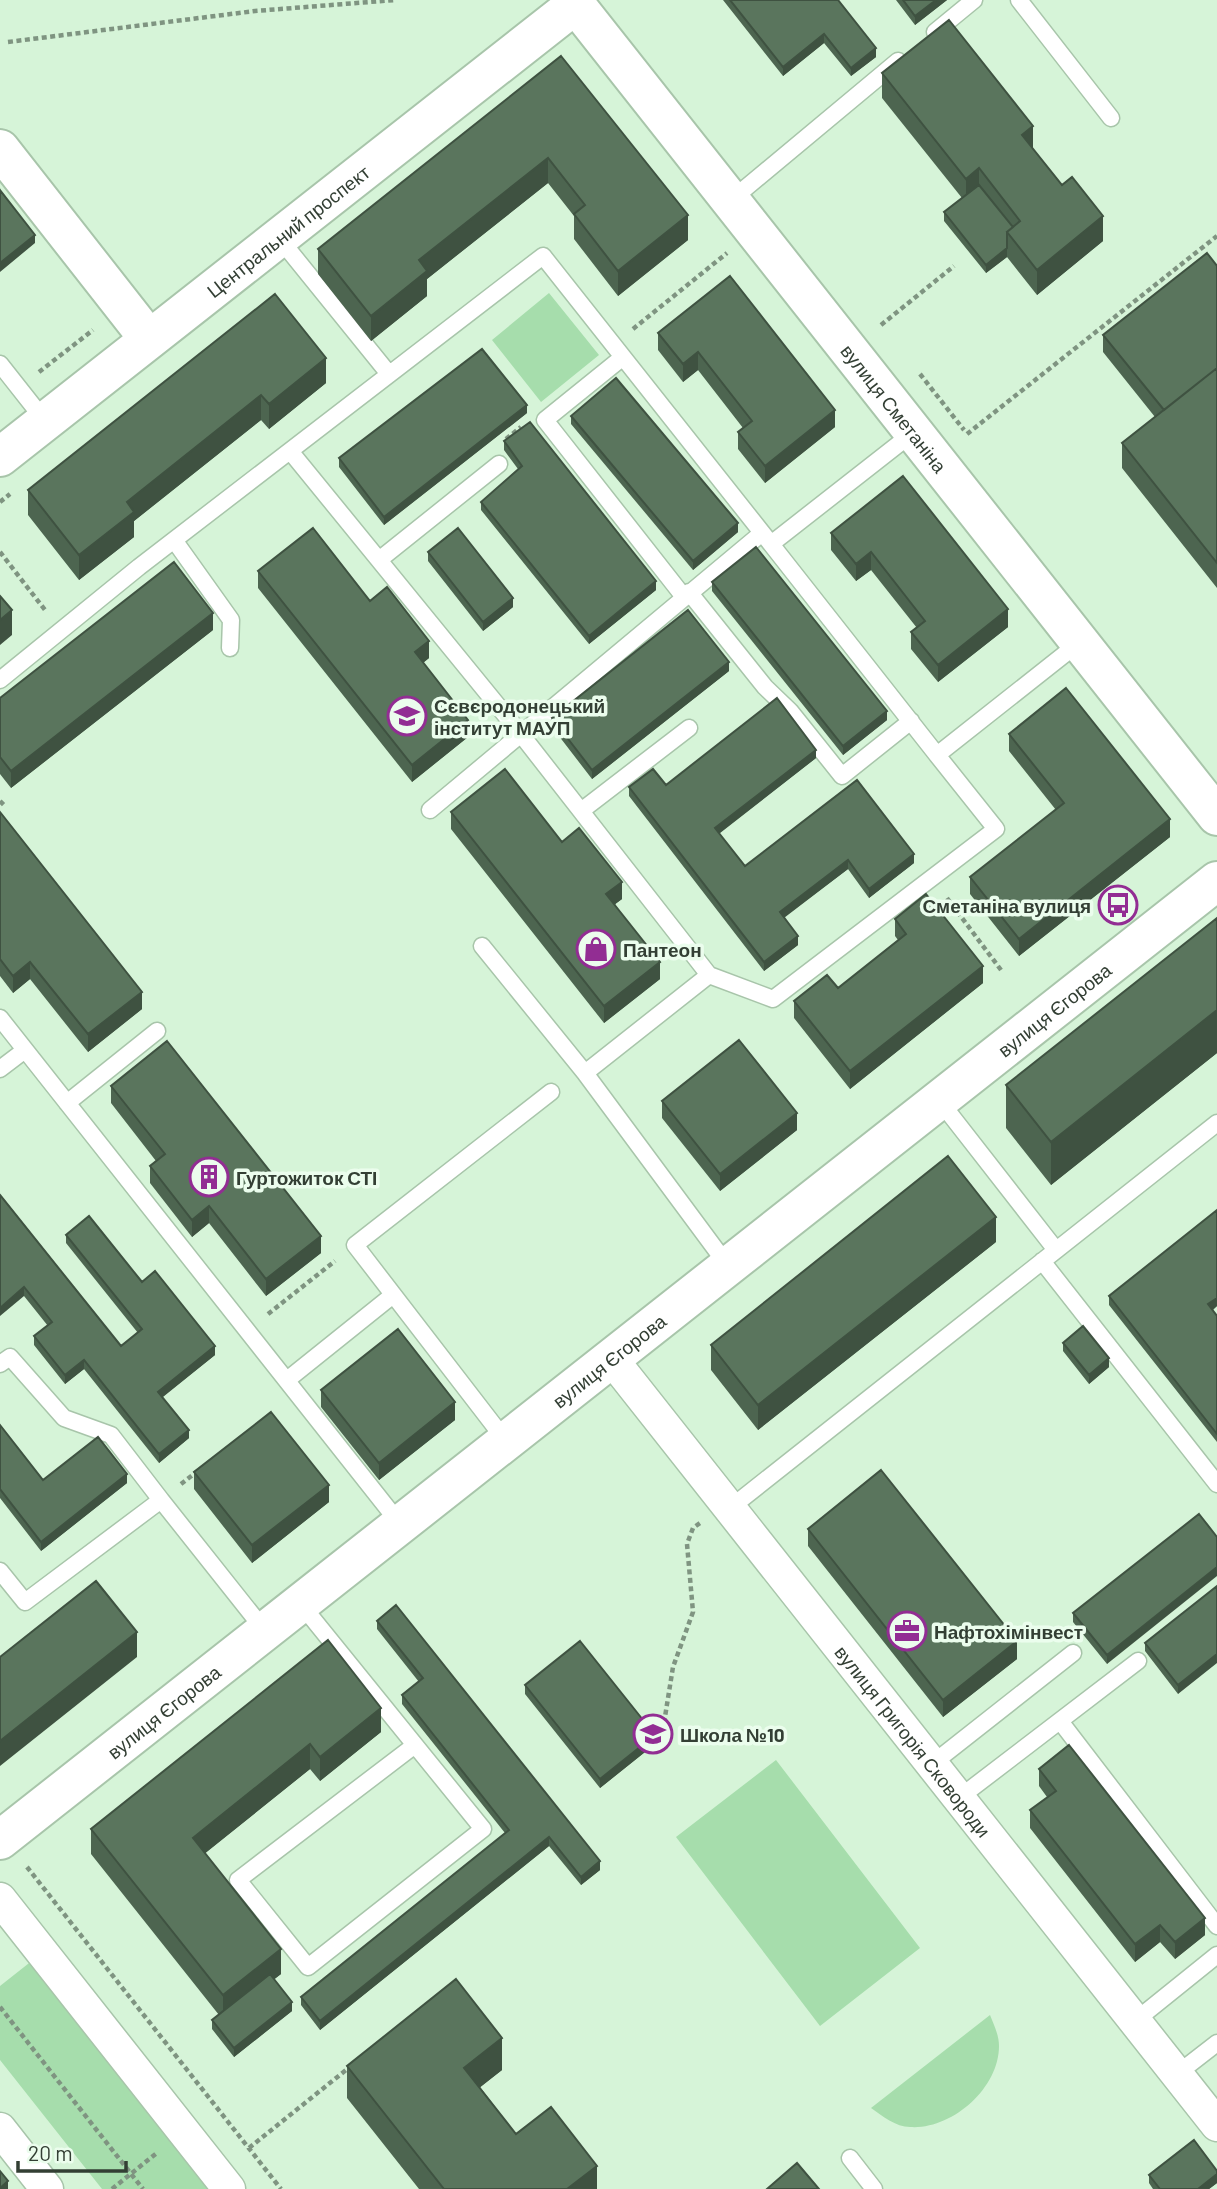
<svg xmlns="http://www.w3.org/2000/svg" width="1217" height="2189" viewBox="0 0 1217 2189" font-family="Barlow,sans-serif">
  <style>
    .green { fill: #a6ddac }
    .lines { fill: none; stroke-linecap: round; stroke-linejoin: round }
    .lane-casing { stroke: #a8c5aa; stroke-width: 19 }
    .street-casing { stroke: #a8c5aa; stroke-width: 35 }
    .secondary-casing { stroke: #a8c5aa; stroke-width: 42 }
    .path { stroke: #7f9481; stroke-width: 4.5; stroke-dasharray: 5 3.5; stroke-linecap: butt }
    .lane { stroke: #fff; stroke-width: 16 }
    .street { stroke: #fff; stroke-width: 32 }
    .secondary { stroke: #fff; stroke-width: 38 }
    .wall { fill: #4d6550 }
    .shaded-wall { fill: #3f5241 }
    .building { fill: #5a755d; stroke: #3f5241; stroke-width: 2 }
    .labels { text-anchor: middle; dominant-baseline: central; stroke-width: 7; stroke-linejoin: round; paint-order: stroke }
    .street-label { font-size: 19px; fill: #333f34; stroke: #ebfded }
    .poi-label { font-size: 19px; font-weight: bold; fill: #333f34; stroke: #ebfded; text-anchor: start }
  </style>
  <rect width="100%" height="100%" fill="#d6f4d8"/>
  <path class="green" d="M 549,293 L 599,355 L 541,402 L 492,340 Z
    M 776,1760 L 920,1948 L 820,2026 L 676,1837 Z
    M 38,1956 L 222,2189 L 102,2189 L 0,2060 L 0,1986 Z
    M 990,2015 C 994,2025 999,2035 999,2046 C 999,2089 951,2130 910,2127 C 896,2127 882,2116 871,2108 Z"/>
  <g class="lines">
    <defs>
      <path id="lane" d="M 1019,0 L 1111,118
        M 935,32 L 974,0
        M 730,201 L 898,61
        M 279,238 L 389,374
        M 623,357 L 545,420 L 684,597
        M 0,364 L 45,421
        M 290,451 L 520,733 L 709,975 L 773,999 L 996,829 L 937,755 L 1080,642
        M 174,540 L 231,620 L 230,648
        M 771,544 L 937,755
        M 379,560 L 499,464
        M 689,592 L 765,687 L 790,711 L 842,776 L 911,721
        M 0,680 L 139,567 L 543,256 L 771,544 L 914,432
        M 430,810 L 762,533
        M 581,811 L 689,728
        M 482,946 L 585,1073 L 728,1266
        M 0,1018 L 400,1524
        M 0,1069 L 25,1050
        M 585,1073 L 709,975
        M 939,1100 L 1056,1250
        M 67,1103 L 157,1031
        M 1042,1261 L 1217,1484
        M 0,1364 L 10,1357 L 64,1418 L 111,1435 L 161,1500
        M 287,1380 L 393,1295
        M 506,1441 L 355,1245 L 551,1092
        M 729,1509 L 1217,1123
        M 0,1571 L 25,1602 L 161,1500 L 265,1631
        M 300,1603 L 483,1829 L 308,1967 L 238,1880 L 415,1745
        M 1060,1721 L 1217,1926
        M 932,1764 L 1073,1653
        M 959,1798 L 1138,1661
        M 1135,2021 L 1217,1955
        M 1177,2074 L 1217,2043
        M 850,2158 L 874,2189"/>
      <g id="street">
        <path id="s1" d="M 611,1358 L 1217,2125"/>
        <path d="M 0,1899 L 229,2189"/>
        <path d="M 0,2129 L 47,2189"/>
      </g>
      <g id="secondary">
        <path id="s2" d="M 572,0 L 1217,816"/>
        <path d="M 0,149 L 149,339"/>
        <path id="s3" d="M 0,457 L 576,4"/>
        <path id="s4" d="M 0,1840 L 1217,881"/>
      </g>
    </defs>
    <use href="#lane" class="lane-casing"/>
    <use href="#street" class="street-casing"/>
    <use href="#secondary" class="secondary-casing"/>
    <path class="path" d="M 8,42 L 255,11 L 395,0
      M 881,325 L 954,266
      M 633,329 L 727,253
      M 39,372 L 93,330
      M 920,374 L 964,430
      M 967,434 L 1217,236
      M 506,439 L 521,427
      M 0,502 L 10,494
      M 0,552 L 45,610
      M 0,801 L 4,805
      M 947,898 L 1001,970
      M 268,1314 L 335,1261
      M 181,1484 L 199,1470
      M 664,1723 L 673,1667 L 693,1612 L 687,1544 L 693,1528 L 700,1523
      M 27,1867 L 281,2189
      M 0,2007 L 143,2189
      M 249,2148 L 351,2066
      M 112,2189 L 158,2152"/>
    <use href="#lane" class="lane"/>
    <use href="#street" class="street"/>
    <use href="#secondary" class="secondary"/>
  </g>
  <path class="wall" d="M 723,0 L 838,0 L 876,57 L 851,76 L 824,43 L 783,76 Z
    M 896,0 L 947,0 L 915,25 Z
    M 561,56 L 688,240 L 618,296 L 574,239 L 574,216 L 548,183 L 427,279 L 427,296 L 371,341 L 318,274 L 318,249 Z
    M 882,73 L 1033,149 L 1103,241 L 1037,295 L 1007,257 L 986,273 L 944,221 L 944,212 L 962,198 L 882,98 Z
    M 1217,266 L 1217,588 L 1122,468 L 1122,443 L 1155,417 L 1103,352 L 1103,335 Z
    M 730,276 L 835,427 L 765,483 L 738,449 L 738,432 L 743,428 L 698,370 L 683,382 L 658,350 L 658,333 Z
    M 275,294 L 326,383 L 269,429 L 261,420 L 134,521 L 134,537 L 79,580 L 28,515 L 28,490 Z
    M 527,413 L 384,525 L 339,467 L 339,458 Z
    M 571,416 L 738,532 L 693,570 L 571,424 Z
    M 504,441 L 656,590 L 589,644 L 481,510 L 481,502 L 518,469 L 504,450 Z
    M 903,476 L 1008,627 L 938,682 L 911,649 L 911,632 L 917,628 L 871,570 L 856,581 L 831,550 L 831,533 Z
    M 428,552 L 513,607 L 483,631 L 428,561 Z
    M 258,571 L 370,601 L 429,658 L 423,663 L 468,737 L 412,782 L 258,588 Z
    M 712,582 L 887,720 L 843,755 L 712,591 Z
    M 213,630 L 11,788 L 0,774 L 0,698 Z
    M 729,671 L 592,779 L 552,727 L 552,718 Z
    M 1009,734 L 1170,837 L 1019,956 L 970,894 L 970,877 L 1056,810 L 1009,751 Z
    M 816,758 L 719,833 L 745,866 L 857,780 L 914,863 L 869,898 L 848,869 L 784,917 L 798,945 L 764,971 L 629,796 L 629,787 L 666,785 Z
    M 0,812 L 142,1009 L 88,1052 L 30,979 L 13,993 L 0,976 Z
    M 451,812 L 562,842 L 622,899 L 615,904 L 660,979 L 604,1023 L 451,829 Z
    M 1217,918 L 1217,1053 L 1051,1185 L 1006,1128 L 1006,1085 Z
    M 895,919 L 983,983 L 850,1089 L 794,1018 L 794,1001 L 838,988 L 898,940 L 895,936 Z
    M 111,1086 L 321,1253 L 266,1296 L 209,1223 L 192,1237 L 150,1183 L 150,1166 L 156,1161 L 111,1103 Z
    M 662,1101 L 797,1130 L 720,1191 L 662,1118 Z
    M 0,1195 L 121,1346 L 138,1333 L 66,1243 L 66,1235 L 142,1282 L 215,1355 L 162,1397 L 189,1438 L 159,1463 L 84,1369 L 65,1384 L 34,1345 L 34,1336 L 48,1326 L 24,1296 Z
    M 1217,1210 L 1217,1306 L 1213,1310 L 1217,1316 L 1217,1442 L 1109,1305 L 1109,1296 Z
    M 996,1242 L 758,1430 L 711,1370 L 711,1345 Z
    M 1063,1343 L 1109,1367 L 1089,1384 L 1063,1351 Z
    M 321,1390 L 455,1420 L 379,1480 L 321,1407 Z
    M 0,1425 L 43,1480 L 127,1483 L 41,1551 L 0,1498 Z
    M 194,1472 L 329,1502 L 252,1563 L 194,1489 Z
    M 1199,1514 L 1107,1664 L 1073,1622 L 1073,1613 Z
    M 808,1529 L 1017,1659 L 943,1717 L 808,1546 Z
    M 1217,1586 L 1178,1694 L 1145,1651 L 1145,1643 Z
    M 377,1621 L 600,1870 L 581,1885 L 549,1846 L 320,2030 L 301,2005 L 301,1997 L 505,1833 L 402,1704 L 402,1695 L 419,1682 L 377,1629 Z
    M 328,1640 L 381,1732 L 320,1781 L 310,1769 L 205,1853 L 281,1974 L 274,1979 L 292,2011 L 234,2057 L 212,2029 L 212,2020 L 219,2015 L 91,1854 L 91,1829 Z
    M 525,1685 L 655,1744 L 600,1788 L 525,1694 Z
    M 1039,1769 L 1205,1935 L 1175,1959 L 1160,1942 L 1135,1962 L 1030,1828 L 1030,1810 L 1047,1797 L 1039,1786 Z
    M 347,2066 L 502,2070 L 480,2087 L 516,2134 L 597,2189 L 419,2189 L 347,2098 Z
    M 1149,2175 L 1217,2183 L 1209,2189 L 1153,2189 L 1149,2183 Z"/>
  <path class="shaded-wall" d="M 936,0 L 947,0 L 915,25 L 915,16 Z
    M 824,34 L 824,43 L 783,76 L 783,67 Z
    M 876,48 L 876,57 L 851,76 L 851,68 Z
    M 1033,126 L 1033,151 L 1022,135 Z
    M 548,158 L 548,183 L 427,279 L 427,296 L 371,341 L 371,316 L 419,260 Z
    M 979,168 L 979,193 L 966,203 L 966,179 Z
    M 688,215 L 688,240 L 618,296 L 618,271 Z
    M 1103,216 L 1103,241 L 1037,295 L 1037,270 Z
    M 35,235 L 35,243 L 0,272 L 0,263 Z
    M 1007,248 L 1007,257 L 986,273 L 986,265 Z
    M 698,352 L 698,370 L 683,382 L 683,364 Z
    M 326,358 L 326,383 L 269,429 L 269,404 Z
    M 261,395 L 261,420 L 134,521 L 134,537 L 79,580 L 79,555 L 127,502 Z
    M 527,405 L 527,413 L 384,525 L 384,517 Z
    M 835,410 L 835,427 L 765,483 L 765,466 Z
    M 738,523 L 738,532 L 693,570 L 693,561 Z
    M 871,552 L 871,570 L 856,581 L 856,564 Z
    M 656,581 L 656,590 L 589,644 L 589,636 Z
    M 513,598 L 513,607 L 483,631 L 483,622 Z
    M 1008,609 L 1008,627 L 938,682 L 938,665 Z
    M 12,610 L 12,635 L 0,645 L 0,620 Z
    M 213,613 L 213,630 L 11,788 L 11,771 Z
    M 429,641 L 429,658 L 415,669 L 415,652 Z
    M 729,662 L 729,671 L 592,779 L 592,770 Z
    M 887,711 L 887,720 L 843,755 L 843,746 Z
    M 468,720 L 468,737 L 412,782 L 412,765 Z
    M 816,750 L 816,758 L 715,837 L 715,828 Z
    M 1170,819 L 1170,837 L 1019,956 L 1019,939 Z
    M 914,854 L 914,863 L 869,898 L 869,889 Z
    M 848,860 L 848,869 L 780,921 L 780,912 Z
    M 622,882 L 622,899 L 606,911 L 606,894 Z
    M 798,936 L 798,945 L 764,971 L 764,962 Z
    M 30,962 L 30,979 L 13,993 L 13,976 Z
    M 660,962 L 660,979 L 604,1023 L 604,1006 Z
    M 983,966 L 983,983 L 850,1089 L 850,1071 Z
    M 142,992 L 142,1009 L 88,1052 L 88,1034 Z
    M 1217,1010 L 1217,1053 L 1051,1185 L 1051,1142 Z
    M 797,1113 L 797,1130 L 720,1191 L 720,1174 Z
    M 209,1206 L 209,1223 L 192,1237 L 192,1220 Z
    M 996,1217 L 996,1242 L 758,1430 L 758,1405 Z
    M 321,1236 L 321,1253 L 266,1296 L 266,1279 Z
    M 24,1287 L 24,1296 L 0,1316 L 0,1308 Z
    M 1217,1298 L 1217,1306 L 1208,1313 L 1208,1304 Z
    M 215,1346 L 215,1355 L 158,1401 L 158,1392 Z
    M 1109,1358 L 1109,1367 L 1089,1384 L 1089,1375 Z
    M 84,1360 L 84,1369 L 65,1384 L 65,1375 Z
    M 455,1402 L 455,1420 L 379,1480 L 379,1463 Z
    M 189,1430 L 189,1438 L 159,1463 L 159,1454 Z
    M 127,1474 L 127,1483 L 41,1551 L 41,1542 Z
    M 329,1485 L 329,1502 L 252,1563 L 252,1545 Z
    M 1217,1567 L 1217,1576 L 1107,1664 L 1107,1655 Z
    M 137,1632 L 137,1657 L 0,1766 L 0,1741 Z
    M 1017,1641 L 1017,1659 L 943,1717 L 943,1700 Z
    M 1217,1654 L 1217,1663 L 1178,1694 L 1178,1685 Z
    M 381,1708 L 381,1732 L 320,1781 L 320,1757 Z
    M 655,1735 L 655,1744 L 600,1788 L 600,1779 Z
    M 310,1744 L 310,1769 L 193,1863 L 193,1838 Z
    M 549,1837 L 549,1846 L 320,2030 L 320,2021 Z
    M 600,1861 L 600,1870 L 581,1885 L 581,1877 Z
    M 1205,1918 L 1205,1935 L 1175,1959 L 1175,1942 Z
    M 1160,1925 L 1160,1942 L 1135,1962 L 1135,1944 Z
    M 281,1949 L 281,1974 L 223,2020 L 223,1995 Z
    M 292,2002 L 292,2011 L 234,2057 L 234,2048 Z
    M 502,2038 L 502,2070 L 464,2100 L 464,2068 Z
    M 597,2166 L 597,2189 L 567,2189 Z
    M 1217,2174 L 1217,2183 L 1209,2189 L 1198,2189 Z
    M 8,2181 L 8,2189 L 0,2189 L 0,2188 Z"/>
  <path class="building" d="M 730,0 L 838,0 L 876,48 L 851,68 L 824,34 L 783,67 Z
    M 903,0 L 936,0 L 915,16 Z
    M 949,20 L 1033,126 L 1022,135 L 1062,185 L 1072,177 L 1103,216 L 1037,270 L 1007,232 L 1020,221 L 979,168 L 966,179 L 882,73 Z
    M 561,56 L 688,215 L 618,271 L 574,214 L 585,205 L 548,158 L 419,260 L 427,271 L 371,316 L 318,249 Z
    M 979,185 L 1013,227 L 1007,232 L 1007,248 L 986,265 L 944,212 Z
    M 0,190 L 35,235 L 0,263 Z
    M 1207,253 L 1217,266 L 1217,368 L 1164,410 L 1103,335 Z
    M 730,276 L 835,410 L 765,466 L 738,432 L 752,421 L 698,352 L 683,364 L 658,333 Z
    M 275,294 L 326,358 L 269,404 L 261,395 L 127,502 L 134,512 L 79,555 L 28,490 Z
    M 482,349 L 527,405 L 384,517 L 339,458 Z
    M 1217,368 L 1217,563 L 1122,443 Z
    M 616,378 L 738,523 L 693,561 L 571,416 Z
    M 530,422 L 656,581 L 589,636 L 481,502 L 522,466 L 504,441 Z
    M 903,476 L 1008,609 L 938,665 L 911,632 L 925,621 L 871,552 L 856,564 L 831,533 Z
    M 313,528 L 370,601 L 387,587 L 429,641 L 415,652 L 468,720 L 412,765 L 258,571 Z
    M 458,528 L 513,598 L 483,622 L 428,552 Z
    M 756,547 L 887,711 L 843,746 L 712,582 Z
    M 174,562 L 213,613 L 11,771 L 0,757 L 0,698 Z
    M 0,596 L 12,610 L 0,620 Z
    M 688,610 L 729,662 L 592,770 L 552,718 Z
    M 1066,688 L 1170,819 L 1019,939 L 970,877 L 1064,803 L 1009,734 Z
    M 777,698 L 816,750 L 715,828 L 745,866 L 857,780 L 914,854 L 869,889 L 848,860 L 780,912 L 798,936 L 764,962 L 629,787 L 653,769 L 666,785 Z
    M 505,769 L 562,842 L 579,828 L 622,882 L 606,894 L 660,962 L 604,1006 L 451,812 Z
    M 0,812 L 142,992 L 88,1034 L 30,962 L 13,976 L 0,959 Z
    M 926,894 L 983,966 L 850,1071 L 794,1001 L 827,975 L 838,988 L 906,934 L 895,919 Z
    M 1217,918 L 1217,1010 L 1051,1142 L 1006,1085 Z
    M 739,1040 L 797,1113 L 720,1174 L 662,1101 Z
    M 167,1041 L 321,1236 L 266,1279 L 209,1206 L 192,1220 L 150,1166 L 165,1154 L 111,1086 Z
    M 948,1156 L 996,1217 L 758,1405 L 711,1345 Z
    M 0,1195 L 121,1346 L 142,1329 L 66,1235 L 89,1216 L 142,1282 L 155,1271 L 215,1346 L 158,1392 L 189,1430 L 159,1454 L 84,1360 L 65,1375 L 34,1336 L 52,1322 L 24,1287 L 0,1308 Z
    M 1217,1210 L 1217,1298 L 1208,1304 L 1217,1316 L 1217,1434 L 1109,1296 Z
    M 1083,1326 L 1109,1358 L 1089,1375 L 1063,1343 Z
    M 398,1329 L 455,1402 L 379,1463 L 321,1390 Z
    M 271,1412 L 329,1485 L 252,1545 L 194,1472 Z
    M 0,1425 L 43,1480 L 98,1437 L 127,1474 L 41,1542 L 0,1489 Z
    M 881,1470 L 1017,1641 L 943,1700 L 808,1529 Z
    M 1199,1514 L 1217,1537 L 1217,1567 L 1107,1655 L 1073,1613 Z
    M 96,1581 L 137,1632 L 0,1741 L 0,1657 Z
    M 1217,1586 L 1217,1654 L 1178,1685 L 1145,1643 Z
    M 396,1605 L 600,1861 L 581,1877 L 549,1837 L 320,2021 L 301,1997 L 509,1830 L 402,1695 L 423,1678 L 377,1621 Z
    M 328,1640 L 381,1708 L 320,1757 L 310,1744 L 193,1838 L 281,1949 L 223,1995 L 91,1829 Z
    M 580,1641 L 655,1735 L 600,1779 L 525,1685 Z
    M 1069,1745 L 1205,1918 L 1175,1942 L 1160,1925 L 1135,1944 L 1030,1810 L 1056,1791 L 1039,1769 Z
    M 270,1974 L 292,2002 L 234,2048 L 212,2020 Z
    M 456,1979 L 502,2038 L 464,2068 L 516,2134 L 551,2107 L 597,2166 L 567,2189 L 444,2189 L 347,2066 Z
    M 1194,2140 L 1217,2171 L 1217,2174 L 1198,2189 L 1160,2189 L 1149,2175 Z
    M 797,2163 L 819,2189 L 767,2189 Z
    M 0,2171 L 8,2181 L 0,2188 Z"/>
  <defs>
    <symbol id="university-ring" viewBox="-11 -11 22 22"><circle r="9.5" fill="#ebfded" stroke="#922d93" stroke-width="1.5"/><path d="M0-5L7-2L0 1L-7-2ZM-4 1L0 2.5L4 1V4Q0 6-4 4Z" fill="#922d93"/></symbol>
    <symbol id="bus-ring" viewBox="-11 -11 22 22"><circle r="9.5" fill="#ebfded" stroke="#922d93" stroke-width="1.5"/><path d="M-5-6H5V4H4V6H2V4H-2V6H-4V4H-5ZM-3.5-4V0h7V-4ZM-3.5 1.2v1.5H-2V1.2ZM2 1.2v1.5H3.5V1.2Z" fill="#922d93"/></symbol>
    <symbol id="shop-ring" viewBox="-11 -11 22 22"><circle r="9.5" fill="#ebfded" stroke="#922d93" stroke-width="1.5"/><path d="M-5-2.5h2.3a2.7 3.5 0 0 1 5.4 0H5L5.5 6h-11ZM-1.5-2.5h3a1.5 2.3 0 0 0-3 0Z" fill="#922d93"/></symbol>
    <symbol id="building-ring" viewBox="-11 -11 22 22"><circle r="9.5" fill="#ebfded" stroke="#922d93" stroke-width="1.5"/><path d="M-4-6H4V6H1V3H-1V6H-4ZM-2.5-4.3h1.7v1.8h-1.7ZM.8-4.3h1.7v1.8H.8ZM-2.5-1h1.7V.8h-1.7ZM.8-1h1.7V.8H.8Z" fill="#922d93"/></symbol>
    <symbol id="office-ring" viewBox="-11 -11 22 22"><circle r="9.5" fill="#ebfded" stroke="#922d93" stroke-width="1.5"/><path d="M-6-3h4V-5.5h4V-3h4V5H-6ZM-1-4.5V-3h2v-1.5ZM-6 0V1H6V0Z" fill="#922d93"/></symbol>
    <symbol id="school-ring" viewBox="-11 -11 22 22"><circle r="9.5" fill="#ebfded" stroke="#922d93" stroke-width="1.5"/><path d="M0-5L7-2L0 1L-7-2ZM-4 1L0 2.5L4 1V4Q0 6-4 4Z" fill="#922d93"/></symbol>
  </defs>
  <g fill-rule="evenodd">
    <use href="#university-ring" x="385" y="694" width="44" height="44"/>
    <use href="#bus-ring" x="1096" y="883" width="44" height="44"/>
    <use href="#shop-ring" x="574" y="927" width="44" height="44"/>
    <use href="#building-ring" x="187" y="1155" width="44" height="44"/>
    <use href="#office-ring" x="885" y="1609" width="44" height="44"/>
    <use href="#school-ring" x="631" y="1712" width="44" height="44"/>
  </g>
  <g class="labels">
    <g class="street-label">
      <text stroke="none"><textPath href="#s3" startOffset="366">Центральний проспект</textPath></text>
      <text stroke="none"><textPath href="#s2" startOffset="520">вулиця Сметаніна</textPath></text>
      <text stroke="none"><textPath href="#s4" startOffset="1342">вулиця Єгорова</textPath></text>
      <text stroke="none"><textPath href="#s4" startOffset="775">вулиця Єгорова</textPath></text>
      <text stroke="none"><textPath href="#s4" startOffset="208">вулиця Єгорова</textPath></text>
      <text stroke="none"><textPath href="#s1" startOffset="488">вулиця Григорія Сковороди</textPath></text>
    </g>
    <g class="poi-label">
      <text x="434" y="705">Сєвєродонецький<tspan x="434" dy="22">інститут МАУП</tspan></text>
      <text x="1091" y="905" text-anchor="end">Сметаніна вулиця</text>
      <text x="623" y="949">Пантеон</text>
      <text x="236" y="1177">Гуртожиток СТІ</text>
      <text x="934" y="1631">Нафтохімінвест</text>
      <text x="680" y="1734">Школа №10</text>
    </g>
  </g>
  <path d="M18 2161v10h108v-10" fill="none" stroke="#333f34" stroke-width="3.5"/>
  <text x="28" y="2161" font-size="21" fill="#333f34" stroke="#ebfded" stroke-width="5" paint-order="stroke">20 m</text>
</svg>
